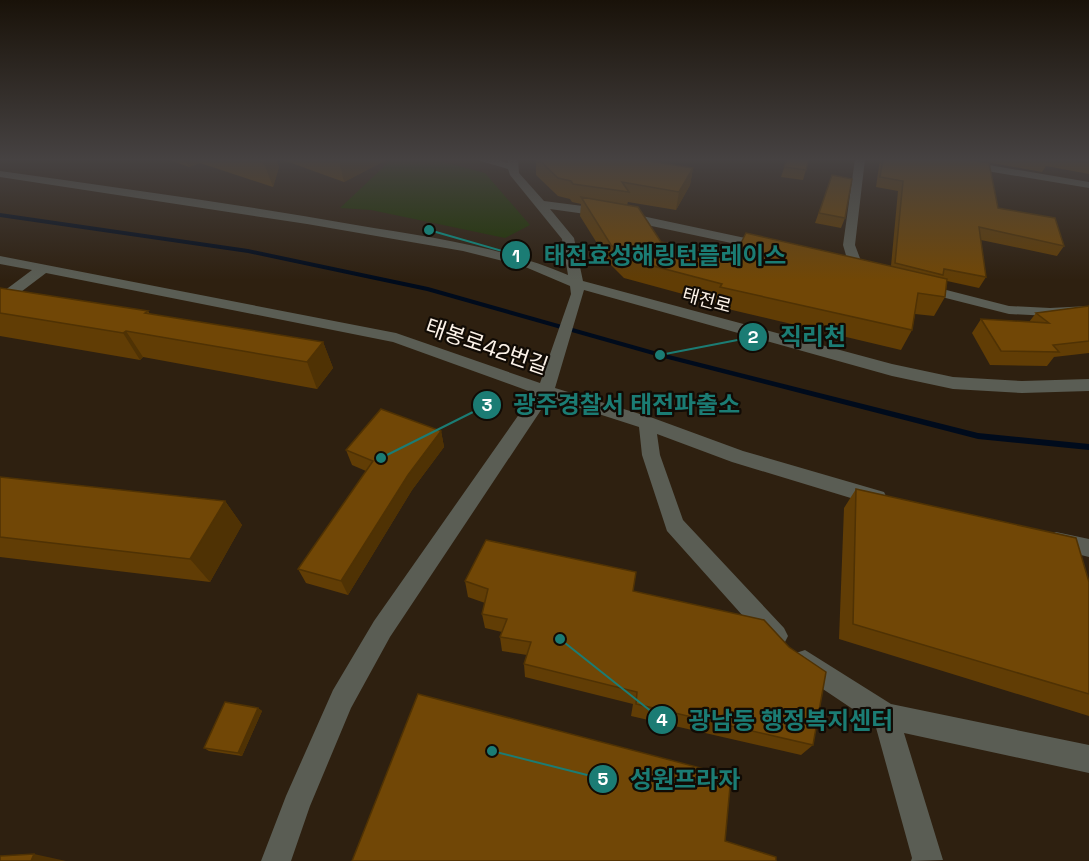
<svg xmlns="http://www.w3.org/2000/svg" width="1089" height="861" viewBox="0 0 1089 861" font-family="'Space Grotesk','Noto Sans KR',sans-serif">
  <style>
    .green { fill: #1d3500 }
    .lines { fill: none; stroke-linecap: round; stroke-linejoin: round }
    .stream { fill: #000b1c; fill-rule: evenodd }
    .minor { fill: #5a5d54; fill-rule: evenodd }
    .wall { fill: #613d05 }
    .shaded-wall { fill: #4f3204 }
    .building { fill: #714706; stroke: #4f3204; stroke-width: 1.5 }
    .labels { text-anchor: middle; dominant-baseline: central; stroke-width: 4.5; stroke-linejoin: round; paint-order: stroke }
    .far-street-label { font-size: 18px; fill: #fdf3e9; stroke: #110b05 }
    .street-label { font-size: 22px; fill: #fdf3e9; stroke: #110b05 }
    .leader { fill: none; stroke: #1b7c74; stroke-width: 2 }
    .callout-dot { fill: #1b7c74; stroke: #110b05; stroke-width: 2 }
    .mark-label { font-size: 18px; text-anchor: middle; font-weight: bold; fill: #fff }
    .callout-label { font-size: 24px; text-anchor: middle; font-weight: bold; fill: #1b7c74; stroke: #110b05; stroke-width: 4.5; stroke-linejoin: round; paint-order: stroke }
  </style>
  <rect width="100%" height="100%" fill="#2e2010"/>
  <path class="green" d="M 392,159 L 433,159 L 485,173 L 530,225 L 505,238 L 371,210 L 340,208 Z"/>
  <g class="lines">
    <path class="stream" d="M 0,213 L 248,249 L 428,287 L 661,353 L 978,433 L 1089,444 L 1089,450 L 978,439 L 660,357 L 427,291 L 248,253 L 0,217 Z"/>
    <path class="minor" d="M 474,159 L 494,159 L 508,163 L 508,159 L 518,159 L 519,173 L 544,201 L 614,210 L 764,242 L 770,246 L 764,250 L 614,218 L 550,209 L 574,238 L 583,281 L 892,364 L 953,377 L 1022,381 L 1089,379 L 1089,391 L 1022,393 L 953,389 L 892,376 L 584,290 L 555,388 L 653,418 L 743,451 L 884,492 L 887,498 L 884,504 L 877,506 L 732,462 L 657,434 L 660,455 L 683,520 L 784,628 L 788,636 L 784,644 L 776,648 L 768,644 L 667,531 L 642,455 L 639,427 L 549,398 L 390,637 L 351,708 L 310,806 L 291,861 L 261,861 L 286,796 L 333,690 L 374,621 L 534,393 L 393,342 L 46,273 L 5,304 L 0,305 L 0,294 L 32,270 L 0,264 L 0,256 L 396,333 L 540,383 L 571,294 L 570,286 L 523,266 L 463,251 L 307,224 L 0,177 L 0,171 C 119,188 238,204 356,225 C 428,237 500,246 568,275 L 562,239 L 510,175 L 508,169 Z
      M 855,159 L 865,159 L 855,245 L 864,269 L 857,273 L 850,269 L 843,245 Z
      M 928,159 L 954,159 L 1089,182 L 1089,188 L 933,162 Z
      M 923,284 L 1009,306 L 1050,308 L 1089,306 L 1089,314 L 1050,316 L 1009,314 L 918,291 L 916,288 Z
      M 1056,532 L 1089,539 L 1089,557 L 1049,547 L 1045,541 L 1049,535 Z
      M 805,650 L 891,704 L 1089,745 L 1089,773 L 904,733 L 943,860 L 911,861 L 912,858 L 875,724 L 796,671 L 793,662 L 796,653 Z"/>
  </g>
  <path class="wall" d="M 167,159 L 266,159 L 279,167 L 273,187 L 200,163 L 189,167 Z
    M 280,159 L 388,159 L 344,182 Z
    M 536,159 L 636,159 L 693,168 L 690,185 L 676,210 L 628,202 L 627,205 L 661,242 L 733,259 L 891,266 L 898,191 L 876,187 L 880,159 L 966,159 L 998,208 L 1064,246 L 1057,256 L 981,240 L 986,277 L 979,288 L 947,281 L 945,297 L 934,316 L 915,314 L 912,330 L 901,350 L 715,306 L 716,303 L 624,278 L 610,264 L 580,216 L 581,204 L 572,202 L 570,199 L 558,196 L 536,175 Z
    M 787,159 L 809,159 L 803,180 L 781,177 Z
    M 969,159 L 1089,159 L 1089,174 L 1046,166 L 1042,172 Z
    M 832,175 L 845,218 L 841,228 L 815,223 Z
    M 0,288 L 148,311 L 150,314 L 323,342 L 333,368 L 317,389 L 143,357 L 140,360 L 0,336 Z
    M 1089,306 L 1089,353 L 1054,357 L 1047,366 L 990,365 L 972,333 L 981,319 L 1029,322 L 1036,313 Z
    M 441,431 L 444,447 L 412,490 L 348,595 L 306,583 L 298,569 L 366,471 L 352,465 L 346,450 Z
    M 0,477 L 225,501 L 242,525 L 210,582 L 0,557 Z
    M 856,489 L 1089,582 L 1089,716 L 839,639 L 844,508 Z
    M 465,581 L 633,591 L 813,745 L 801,755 L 631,716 L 633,704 L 525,677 L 524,664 L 527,655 L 502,651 L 500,637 L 502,632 L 485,628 L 482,614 L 485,603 L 468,597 Z
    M 258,708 L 262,711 L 242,756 L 209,751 L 204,748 Z"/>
  <path class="shaded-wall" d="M 185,159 L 199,159 L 200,163 L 189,167 Z
    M 266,159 L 276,159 L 279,167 L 273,187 L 264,163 Z
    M 341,159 L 388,159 L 344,182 L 339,161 Z
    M 693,168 L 690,185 L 676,210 L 679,192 Z
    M 126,331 L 143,357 L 140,360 L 123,333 Z
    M 323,342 L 333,368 L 317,389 L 307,362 Z
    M 441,431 L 444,447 L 412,490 L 348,595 L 341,581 L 408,475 Z
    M 225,501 L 242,525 L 210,582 L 190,559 Z
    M 258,708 L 262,711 L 242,756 L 238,753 Z
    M 34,854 L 66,861 L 31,861 Z"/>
  <path class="building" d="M 252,159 L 266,159 L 264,163 Z
    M 538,159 L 636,159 L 693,168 L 679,192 L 622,182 L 629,192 L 573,184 L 571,181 L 558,178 Z
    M 787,159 L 809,159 L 806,170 L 784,167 Z
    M 883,159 L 966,159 L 989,163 L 998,208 L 1055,218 L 1064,246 L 979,227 L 986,277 L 944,269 L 943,275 L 895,263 L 903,181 L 880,177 Z
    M 1032,159 L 1047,159 L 1049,162 Z
    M 1069,159 L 1089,159 L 1089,163 Z
    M 832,175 L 852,179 L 845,218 L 819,213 Z
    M 581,197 L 638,207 L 661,242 L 733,259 L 746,233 L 947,279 L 945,297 L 918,293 L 912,330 L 720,287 L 722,284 L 627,259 L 611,245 Z
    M 0,288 L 148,311 L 145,313 L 323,342 L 307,362 L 126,331 L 123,333 L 0,313 Z
    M 1089,306 L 1089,341 L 1053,345 L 1059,352 L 1001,351 L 981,319 L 1049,323 L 1036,313 Z
    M 381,409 L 441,431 L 408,475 L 341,581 L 298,569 L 373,461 L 346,450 Z
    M 0,477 L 225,501 L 190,559 L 0,537 Z
    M 856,489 L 1076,538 L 1089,582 L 1089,694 L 853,624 Z
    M 486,540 L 636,572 L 633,591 L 764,620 L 789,647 L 826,672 L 813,745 L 636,704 L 637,692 L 524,664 L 531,642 L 500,637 L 507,619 L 482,614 L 488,589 L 465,581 Z
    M 418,694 L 731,776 L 725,841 L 776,857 L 776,861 L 352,861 Z
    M 225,702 L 258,708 L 238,753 L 204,748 Z
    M 34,854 L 31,861 L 0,861 L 0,856 Z"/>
  <linearGradient id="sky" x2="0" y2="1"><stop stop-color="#191209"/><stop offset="0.57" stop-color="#464242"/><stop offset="1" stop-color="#464242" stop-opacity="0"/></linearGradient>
  <rect width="1089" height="280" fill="url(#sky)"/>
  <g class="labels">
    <g class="far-street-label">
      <text transform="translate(707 300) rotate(15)">태전로</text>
    </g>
    <g class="street-label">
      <text transform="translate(487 346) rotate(19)">태봉로42번길</text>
    </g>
  </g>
  <path class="leader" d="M429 230L516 255M660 355L753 337M381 458L487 405M560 639L662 720M492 751L603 779"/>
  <g class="callout-dot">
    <circle cx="429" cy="230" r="6"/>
    <circle cx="660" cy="355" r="6"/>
    <circle cx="381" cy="458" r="6"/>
    <circle cx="560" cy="639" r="6"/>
    <circle cx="492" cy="751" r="6"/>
    <circle cx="516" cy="255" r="15"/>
    <circle cx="753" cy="337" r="15"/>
    <circle cx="487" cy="405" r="15"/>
    <circle cx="662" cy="720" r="15"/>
    <circle cx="603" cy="779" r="15"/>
  </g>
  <g class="mark-label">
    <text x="516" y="262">1</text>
    <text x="753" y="343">2</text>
    <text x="487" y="411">3</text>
    <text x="662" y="726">4</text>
    <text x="603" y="785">5</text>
  </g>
  <g class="callout-label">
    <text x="665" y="264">태전효성해링턴플레이스</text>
    <text x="813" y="345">직리천</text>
    <text x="627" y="413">광주경찰서 태전파출소</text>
    <text x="791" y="729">광남동 행정복지센터</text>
    <text x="685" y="788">성원프라자</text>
  </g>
</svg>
